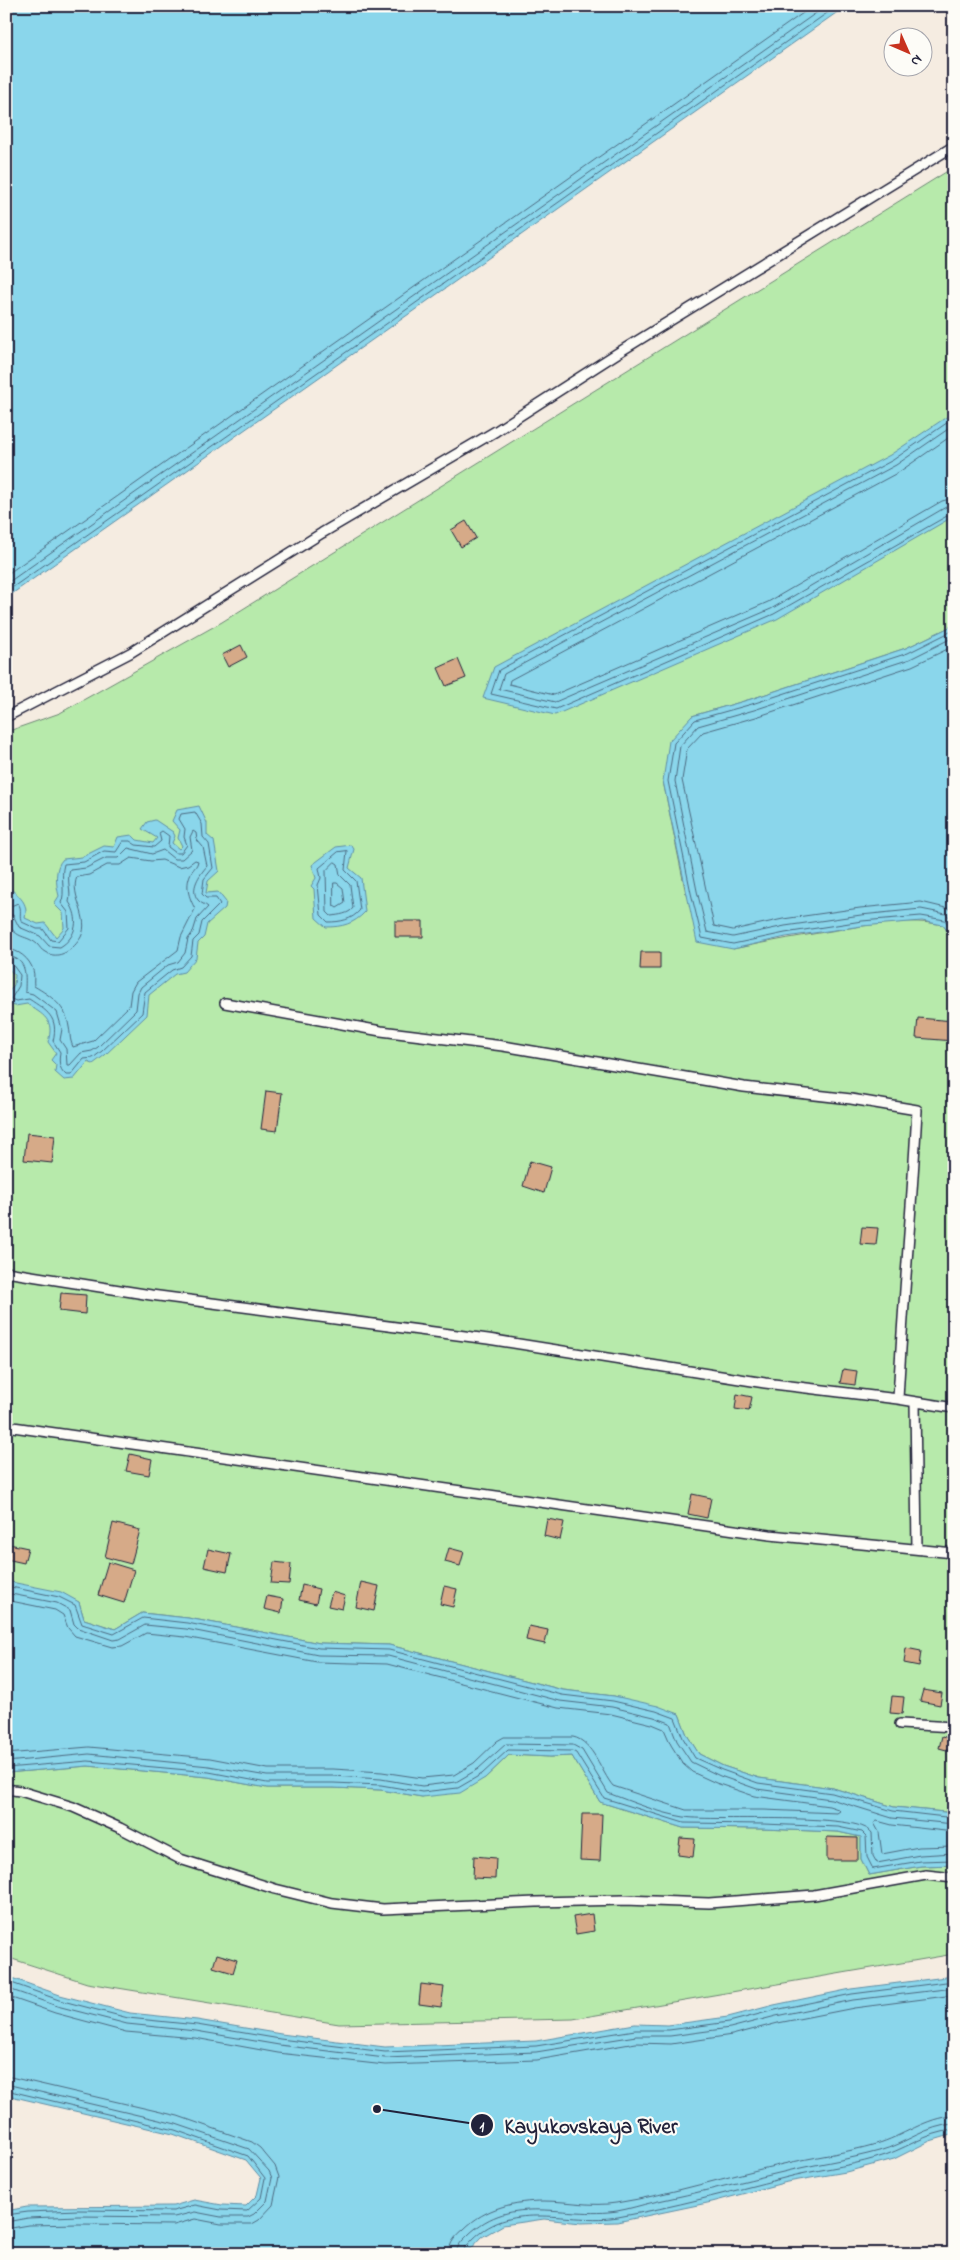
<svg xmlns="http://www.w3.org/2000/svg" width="960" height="2260" viewBox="0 0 960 2260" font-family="'Indie Flower',sans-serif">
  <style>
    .green { fill: #b7eaab; stroke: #6c8673 }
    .water { fill: #8ad6eb; stroke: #608ea5 }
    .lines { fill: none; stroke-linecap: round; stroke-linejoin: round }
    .shore { stroke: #4c6a81; stroke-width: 1 }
    .building { fill: #d6aa88; stroke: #22223b }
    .lane-casing { stroke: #22223b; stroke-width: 12 }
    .lane { stroke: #fdfcf7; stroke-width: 9 }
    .leader { fill: none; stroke: #22223b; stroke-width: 2 }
    .callout-dot { fill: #22223b; stroke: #fdfcf7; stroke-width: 2 }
    .mark-label { font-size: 15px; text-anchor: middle; font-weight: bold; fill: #fff }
    .callout-label { font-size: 21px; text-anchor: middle; font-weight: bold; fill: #22223b; stroke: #fdfcf7; stroke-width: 4.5; stroke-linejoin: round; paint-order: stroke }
  </style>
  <rect width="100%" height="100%" fill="#f5ece1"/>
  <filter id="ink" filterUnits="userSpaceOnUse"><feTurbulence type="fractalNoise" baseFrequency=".02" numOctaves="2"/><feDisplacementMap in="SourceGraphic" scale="10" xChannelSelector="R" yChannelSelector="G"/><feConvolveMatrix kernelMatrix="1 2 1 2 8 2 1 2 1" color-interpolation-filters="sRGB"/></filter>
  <g filter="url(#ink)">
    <path class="green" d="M 954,167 L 954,625 L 906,648 L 751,699 L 692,716 L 663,781 L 686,894 L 733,949 C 769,941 806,935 843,929 C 876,924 910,918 943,925 L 954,940 L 954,1813 L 894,1807 L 833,1788 L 759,1778 L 723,1766 L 699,1754 L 687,1735 L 679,1714 L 614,1696 L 563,1690 L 389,1645 L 320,1643 L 188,1618 L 142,1613 L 115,1629 L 84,1619 L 79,1602 L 6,1581 L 6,732 L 60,713 L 222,622 Z
      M 509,1755 L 550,1757 L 572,1756 L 600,1802 L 683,1828 L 763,1829 L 838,1832 L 861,1837 L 861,1859 L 869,1875 L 921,1866 L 954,1865 L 954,1954 L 573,2019 L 339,2024 L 87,1983 L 6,1957 L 6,1773 L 88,1766 L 208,1777 L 267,1788 L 333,1788 L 381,1790 L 422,1797 L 485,1778 Z"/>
    <path class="water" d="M 6,6 L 846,6 L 6,598 Z
      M 954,412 L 954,516 L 777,619 L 555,715 L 483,698 L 494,667 L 890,455 Z
      M 954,625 L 954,940 L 943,925 L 922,921 L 862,926 L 786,937 L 733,949 L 697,942 L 663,781 L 669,741 L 692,716 L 751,699 L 906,648 Z
      M 199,806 L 207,823 L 207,835 L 214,841 L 219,871 L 208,881 L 206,893 L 218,892 L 226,902 L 225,908 L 207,924 L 204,937 L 198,943 L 196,958 L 184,972 L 175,974 L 149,995 L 147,1015 L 105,1055 L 93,1064 L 88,1062 L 74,1079 L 64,1080 L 55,1072 L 56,1065 L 51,1060 L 56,1053 L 48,1042 C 55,1019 43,1015 27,1004 L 15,1006 L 8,1004 L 6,995 L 14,985 L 15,975 L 6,967 L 6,905 L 10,902 L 9,887 C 19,897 29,902 25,918 L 38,924 L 45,923 L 56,937 L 64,928 L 63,913 L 54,904 L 59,896 C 56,885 54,868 63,859 L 82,857 L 104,846 L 114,847 L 118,837 L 132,835 L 137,840 L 153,843 L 157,838 L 142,829 L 147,822 L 155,820 L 173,832 L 175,836 L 172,843 L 179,849 L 182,846 L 178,838 L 180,830 L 172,821 L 177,810 Z
      M 351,845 L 354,849 L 349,868 L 361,878 L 365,912 C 354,924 342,927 326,927 L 316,918 L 314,889 L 311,886 L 316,878 L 312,865 L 336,847 Z
      M 6,1581 L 61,1592 L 79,1602 L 84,1619 L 115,1629 L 142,1613 L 188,1618 L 320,1643 L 389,1645 L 563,1690 L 614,1696 L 658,1706 L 679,1714 L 687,1735 L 699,1754 L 723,1766 L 759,1778 L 833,1788 L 894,1807 L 954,1813 L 954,1865 L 921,1866 L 869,1875 L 861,1859 L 861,1837 L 838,1832 L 763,1829 L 683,1828 L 600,1802 L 572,1756 L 550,1757 L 509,1755 L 485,1778 L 460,1793 L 422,1797 L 381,1790 L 333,1788 L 267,1788 L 208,1777 L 88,1766 L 6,1773 Z
      M 6,1976 L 60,1995 L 130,2013 L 197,2020 L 281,2034 L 385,2047 L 536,2041 L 635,2024 L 668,2025 L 728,2017 L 774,2005 L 851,1989 L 954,1976 L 954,2134 L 930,2141 L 894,2159 L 846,2172 L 787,2182 L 712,2202 L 617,2222 L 581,2223 L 544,2219 L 503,2225 L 482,2237 L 466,2254 L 6,2254 L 6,2211 L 27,2207 L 173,2206 L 194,2200 L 222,2205 L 246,2206 L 257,2195 L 261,2178 L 246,2160 L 173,2134 L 6,2095 Z"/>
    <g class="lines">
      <path class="shore" d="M 954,418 L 893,460 L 499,670 L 491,694 L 556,709 L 774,614 L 954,512
        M 954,425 L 896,465 L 504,674 L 499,689 L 555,702 L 771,609 L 946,507 L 954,506
        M 954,434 L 899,472 L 510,680 L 509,684 L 554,695 L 768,602 L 942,501 L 954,498
        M 6,575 L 813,6
        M 6,584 L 826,6
        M 6,592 L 837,6
        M 954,630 L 908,653 L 752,704 L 695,720 L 674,743 L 668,781 L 691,893 L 702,938 L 733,944 L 785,933 L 862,921 L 921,916 L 945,920 L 954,932
        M 954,637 L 910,659 L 754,710 L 698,726 L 680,746 L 675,781 L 697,891 L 707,932 L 733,937 L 785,926 L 861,915 L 921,909 L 946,914 L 954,921
        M 954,646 L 912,666 L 756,717 L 703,732 L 687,749 L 682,780 L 714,926 L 733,930 L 783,919 L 860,908 L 921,902 L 954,910
        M 347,851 L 345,870 L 356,881 L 360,910 C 352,920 340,922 328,922 L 321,915 L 318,885 L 321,878 L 319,868 L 338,852 Z
        M 335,862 L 338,864 L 340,875 L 350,885 L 353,908 C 349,914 339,915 331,916 L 327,912 L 326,871 Z
        M 334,883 L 337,883 L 343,888 L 345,903 L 337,908 L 334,906 Z
        M 6,908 L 18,903 C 23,910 18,916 22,922 L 37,929 L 43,929 L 51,940 L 58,941 L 69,928 L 68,912 L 61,903 C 66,893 60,878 64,864 L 84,862 L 104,851 L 116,852 L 123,841 L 130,841 L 136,845 L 154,847 L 161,841 L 159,833 L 162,831 L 169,836 L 168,847 L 176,853 L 181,853 L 187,845 L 184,837 L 185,829 L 179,819 L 181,814 L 195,812 L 202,824 L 203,837 L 209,844 L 213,868 L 204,879 L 202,894 L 206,898 L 216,898 L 220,904 L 202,922 L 199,935 L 193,941 L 191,956 L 181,967 L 172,970 L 145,992 L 142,1013 L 102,1051 L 93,1058 L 84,1059 L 71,1075 L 66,1075 C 58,1068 59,1060 60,1052 L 53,1041 C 59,1017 47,1011 29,999 L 16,1001 L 11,999 L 19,986 L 20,975 L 12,964 L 6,963
        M 6,915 L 13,915 L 19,927 L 40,936 L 49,946 L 60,947 C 77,937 80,918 69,902 C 72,891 66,881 70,870 L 86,868 L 106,858 L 118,858 L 128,848 L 152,854 L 163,850 L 174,859 L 182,859 L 192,850 L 190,837 L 193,831 L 196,833 L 197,840 L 203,847 L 207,866 C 200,874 189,889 198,900 C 201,904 205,904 208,907 L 197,919 L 193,932 L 188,939 L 185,953 L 178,962 L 168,965 L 141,987 L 138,993 L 136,1010 L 98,1047 L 92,1051 L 81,1053 L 70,1065 L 67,1065 L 66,1049 L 60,1040 L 62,1029 L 57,1012 L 33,994 L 25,992 C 25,977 29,958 6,956
        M 6,922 C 19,941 25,934 37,944 C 40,947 41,950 45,952 C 59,961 74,949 81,937 C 91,918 69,895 77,877 L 89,875 L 107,865 L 120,865 L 131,858 L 151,861 L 162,860 L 179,867 L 188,865 L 195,860 L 198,861 C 197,866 195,867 192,871 C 184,885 189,897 195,909 L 181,937 L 178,950 L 136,982 L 131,991 L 129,1006 L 93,1041 L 73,1047 C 69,1037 71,1037 69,1027 C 66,1006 51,996 34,986 C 33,981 35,975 33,970 C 30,959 18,949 6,949
        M 6,1586 L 59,1597 L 75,1605 L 82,1624 L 114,1634 L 143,1618 L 187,1623 L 319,1648 L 389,1650 L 562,1695 L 613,1701 L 656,1711 L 675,1718 L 683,1738 L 695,1758 L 722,1770 L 758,1783 L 832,1793 L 893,1811 L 954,1818
        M 6,1593 L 57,1603 L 70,1610 L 74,1624 L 78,1628 L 113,1640 L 120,1639 L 145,1625 L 186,1629 L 318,1655 L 388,1656 L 560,1701 L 612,1707 L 654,1717 L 670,1723 L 677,1741 L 691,1762 L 720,1776 L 757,1789 L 831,1799 L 892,1818 L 954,1824
        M 6,1600 L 55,1610 L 63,1615 L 68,1628 L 75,1636 L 112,1647 L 122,1646 L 146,1633 L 185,1637 L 317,1662 L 387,1664 L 558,1708 L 611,1714 L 652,1724 L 664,1729 L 671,1745 L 683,1764 L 692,1772 L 716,1783 L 754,1796 L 829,1806 L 838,1809 L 840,1811 L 837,1813 L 764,1810 L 686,1810 L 613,1786 C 601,1772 593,1741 573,1737 L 504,1737 L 497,1741 L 474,1763 L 454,1775 L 422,1778 L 382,1772 L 333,1769 L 268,1769 L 210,1758 L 89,1747 L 6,1754
        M 6,1762 L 89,1754 L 209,1766 L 267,1776 L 333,1776 L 381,1779 L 422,1786 L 456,1782 L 478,1769 L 506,1744 L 573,1745 L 582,1750 L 608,1793 C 632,1802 659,1813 684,1817 C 715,1822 859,1811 872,1833 L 873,1856 L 877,1863 L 920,1855 L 954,1853
        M 6,1768 L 88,1761 L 209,1772 L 267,1783 L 333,1783 L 381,1785 L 422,1792 L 458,1788 L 482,1774 L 508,1750 L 572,1751 L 576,1753 L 604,1798 L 684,1823 L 763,1824 L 838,1827 L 862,1832 L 866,1836 L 867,1857 L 873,1869 L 920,1861 L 954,1860
        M 954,1832 L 892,1825 L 877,1821 L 874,1823 L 879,1832 L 882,1854 L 919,1847 L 954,1846
        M 6,1981 L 59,2000 L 128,2018 L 197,2025 L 280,2039 L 385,2052 L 536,2046 L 635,2030 L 669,2030 L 729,2022 L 775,2010 L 852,1994 L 954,1981
        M 6,1988 L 57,2006 L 127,2024 L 196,2031 L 279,2045 L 385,2058 L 536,2052 L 636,2036 L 670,2036 L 730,2028 L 776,2016 L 853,2000 L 954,1988
        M 6,1996 L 55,2013 L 126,2032 L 195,2038 L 278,2053 L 385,2065 L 537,2060 L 636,2043 L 671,2044 L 732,2035 L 778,2023 L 854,2008 L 954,1995
        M 6,2076 L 178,2116 L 252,2142 L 260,2148 L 275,2166 L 279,2177 L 273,2205 L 259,2220 L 252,2224 L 221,2224 L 195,2219 L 174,2225 L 78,2224 L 29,2225 L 6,2229
        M 6,2084 L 176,2124 L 249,2149 L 269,2171 L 272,2178 L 267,2201 L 254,2214 L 248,2217 L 221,2217 L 195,2212 L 174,2217 L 78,2216 L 28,2218 L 6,2222
        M 6,2090 L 175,2130 L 248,2156 L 265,2178 L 261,2198 L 247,2211 L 221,2210 L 195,2205 L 173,2211 L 78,2210 L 28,2212 L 6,2215
        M 449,2254 C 449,2242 456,2236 464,2229 C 485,2208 515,2201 544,2201 C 568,2201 592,2207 616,2203 C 673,2194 727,2176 783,2164 C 814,2157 845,2153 876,2144 C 902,2137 926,2117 954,2116
        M 456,2254 C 457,2245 462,2241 468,2235 C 512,2192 565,2219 617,2211 C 629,2209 641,2205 654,2202 C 697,2193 740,2182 783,2172 C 815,2164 847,2160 879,2151 C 905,2144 927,2125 954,2124
        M 463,2254 C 463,2247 469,2244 473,2239 C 513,2199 569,2225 618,2217 C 674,2207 729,2192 784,2178 C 814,2170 846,2167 876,2158 C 903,2151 926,2132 954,2130"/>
    </g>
    <path class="building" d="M 466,521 L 476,538 L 461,547 L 451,530 Z
      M 241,645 L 247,657 L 228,667 L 222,655 Z
      M 458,659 L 466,678 L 446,686 L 438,668 Z
      M 395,921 L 423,921 L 423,937 L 395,937 Z
      M 641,952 L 660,952 L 660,969 L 640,969 Z
      M 918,1018 L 954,1021 L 954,1041 L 916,1038 Z
      M 266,1091 L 282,1093 L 277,1131 L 261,1129 Z
      M 27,1133 L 55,1136 L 52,1163 L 24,1160 Z
      M 530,1161 L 551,1167 L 544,1193 L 523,1186 Z
      M 862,1227 L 878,1228 L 876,1245 L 860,1244 Z
      M 61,1293 L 86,1295 L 85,1314 L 59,1311 Z
      M 843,1369 L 857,1371 L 855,1385 L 840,1383 Z
      M 737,1394 L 752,1397 L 749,1411 L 735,1409 Z
      M 130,1454 L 152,1459 L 149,1475 L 126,1471 Z
      M 692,1494 L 711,1498 L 707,1518 L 688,1514 Z
      M 547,1519 L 564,1522 L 560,1540 L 544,1536 Z
      M 113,1523 L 140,1530 L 131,1564 L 105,1557 Z
      M 9,1544 L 28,1548 L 24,1563 L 6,1559 Z
      M 449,1548 L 464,1552 L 460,1566 L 445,1562 Z
      M 208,1549 L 231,1554 L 227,1572 L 204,1567 Z
      M 108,1562 L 134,1570 L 124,1603 L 98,1595 Z
      M 274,1562 L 291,1564 L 289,1584 L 271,1583 Z
      M 361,1582 L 379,1586 L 374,1611 L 356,1607 Z
      M 302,1585 L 319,1589 L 316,1604 L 299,1600 Z
      M 444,1586 L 457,1589 L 453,1607 L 440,1604 Z
      M 332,1592 L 345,1596 L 342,1609 L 328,1606 Z
      M 267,1596 L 283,1599 L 281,1613 L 264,1609 Z
      M 529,1626 L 548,1630 L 545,1644 L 526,1640 Z
      M 906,1648 L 921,1651 L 919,1666 L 904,1663 Z
      M 923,1690 L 942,1693 L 940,1705 L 920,1701 Z
      M 892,1696 L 904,1697 L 902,1714 L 890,1713 Z
      M 942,1736 L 954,1740 L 954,1752 L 939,1748 Z
      M 582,1814 L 602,1814 L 600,1861 L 580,1860 Z
      M 827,1837 L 858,1838 L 858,1860 L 827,1860 Z
      M 680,1838 L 695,1839 L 693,1857 L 678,1855 Z
      M 474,1856 L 496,1858 L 495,1879 L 473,1878 Z
      M 592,1914 L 594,1931 L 576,1934 L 573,1917 Z
      M 217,1954 L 237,1960 L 233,1973 L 213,1967 Z
      M 421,1984 L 444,1987 L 441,2007 L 419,2004 Z"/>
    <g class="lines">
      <defs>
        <path id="lane" d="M 6,717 L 130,653 L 322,533 L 496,431 L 616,354 L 954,146
          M 225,1003 L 381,1031 L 503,1046 L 744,1087 L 851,1099 L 917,1110 C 912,1207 903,1303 898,1399
          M 6,1272 L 151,1295 L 488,1339 L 765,1383 L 898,1399 L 954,1408
          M 915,1402 L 917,1549
          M 6,1426 L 770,1535 L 954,1553
          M 900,1724 L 954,1727
          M 6,1789 L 20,1791 L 73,1807 L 120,1828 L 180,1859 L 275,1889 L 332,1903 L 383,1909 L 536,1902 L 624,1900 L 709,1903 L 814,1895 L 926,1875 L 954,1878"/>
      </defs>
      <use href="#lane" class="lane-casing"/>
      <use href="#lane" class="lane"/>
    </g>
  </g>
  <path class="leader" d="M377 2109L482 2125"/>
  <g class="callout-dot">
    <circle cx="377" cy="2109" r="5"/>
    <circle cx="482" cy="2125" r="12"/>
  </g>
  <g class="mark-label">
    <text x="482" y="2131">1</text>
  </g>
  <g class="callout-label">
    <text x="591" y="2133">Kayukovskaya River</text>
  </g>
  <rect width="960" height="2260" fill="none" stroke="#fdfcf7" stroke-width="25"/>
  <rect x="12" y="12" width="935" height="2235" fill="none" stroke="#22223b" stroke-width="2" filter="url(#ink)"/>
  <g transform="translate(908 52) rotate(135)"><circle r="24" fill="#fdfcf7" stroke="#a5a5ac"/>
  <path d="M0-4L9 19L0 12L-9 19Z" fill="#c8321e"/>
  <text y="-8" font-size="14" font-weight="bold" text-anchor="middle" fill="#22223b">N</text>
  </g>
</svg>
